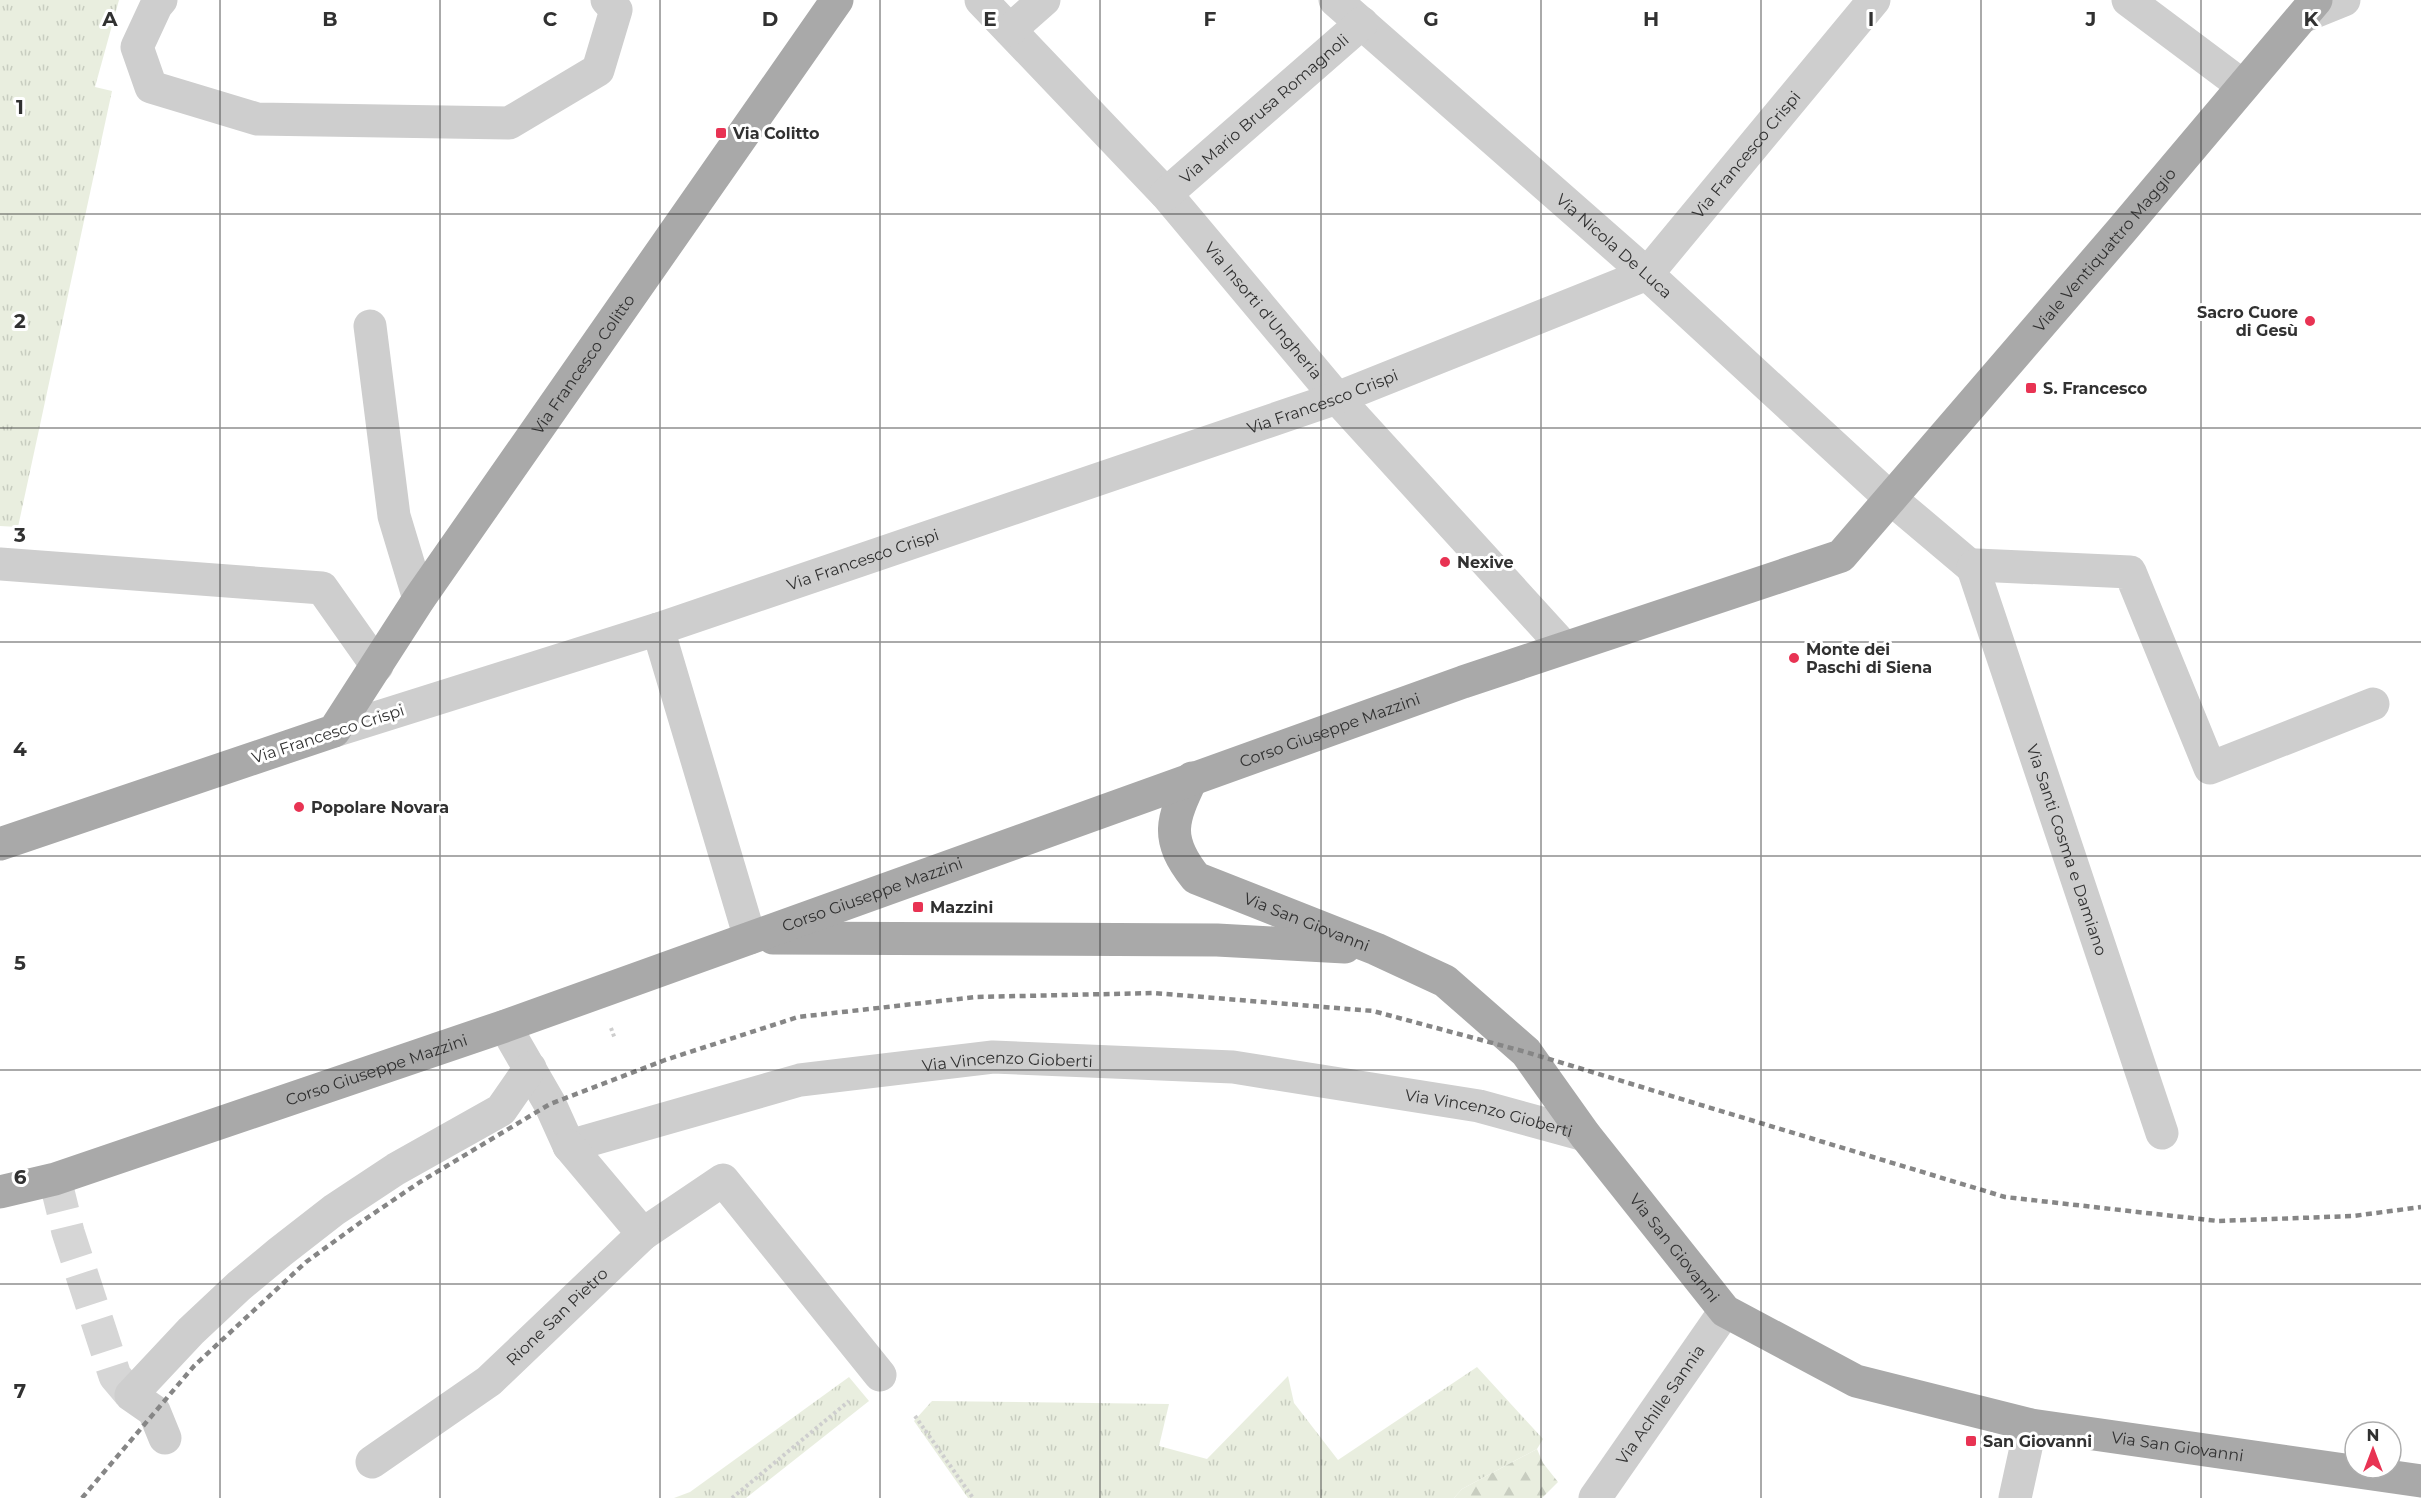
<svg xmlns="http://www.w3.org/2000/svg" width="2421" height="1498" viewBox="0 0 2421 1498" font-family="Montserrat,sans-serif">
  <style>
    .grass { fill: url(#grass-tufts) }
    .forest { fill: url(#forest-firs) }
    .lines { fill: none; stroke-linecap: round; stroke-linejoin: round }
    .minor-tunnel { stroke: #d6d6d6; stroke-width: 33; stroke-dasharray: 33 16; stroke-linecap: butt }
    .path { stroke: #cecece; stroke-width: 4; stroke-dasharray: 3 3; stroke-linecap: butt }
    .minor { stroke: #cecece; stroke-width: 33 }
    .major { stroke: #a9a9a9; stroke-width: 33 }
    .rail { stroke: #868686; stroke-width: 4.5; stroke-dasharray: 6 4.5; stroke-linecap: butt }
    .grid { fill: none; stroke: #313131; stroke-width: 1.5; stroke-opacity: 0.55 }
    .poi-dot { fill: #e83353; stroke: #fff; stroke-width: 2 }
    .labels { text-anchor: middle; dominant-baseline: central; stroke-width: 6; stroke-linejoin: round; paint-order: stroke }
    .street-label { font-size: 16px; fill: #313131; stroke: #fff }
    .poi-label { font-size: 16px; font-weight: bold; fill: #313131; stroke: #fff; text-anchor: start }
    .grid-label { font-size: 20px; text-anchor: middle; font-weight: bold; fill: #313131; stroke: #fff; stroke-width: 6; stroke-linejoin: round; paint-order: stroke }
  </style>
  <defs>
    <pattern id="grass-tufts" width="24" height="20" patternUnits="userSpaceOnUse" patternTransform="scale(1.5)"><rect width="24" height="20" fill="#e9eedf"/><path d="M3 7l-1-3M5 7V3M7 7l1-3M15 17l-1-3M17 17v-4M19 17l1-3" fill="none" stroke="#c8cdc0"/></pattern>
    <pattern id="forest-firs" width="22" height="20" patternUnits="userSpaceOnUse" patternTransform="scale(1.5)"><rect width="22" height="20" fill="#e9eedf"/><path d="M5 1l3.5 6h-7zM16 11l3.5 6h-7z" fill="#c8cdc0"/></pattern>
  </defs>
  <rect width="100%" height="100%" fill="#fff"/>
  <path class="grass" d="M 0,0 L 119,0 L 95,87 L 112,91 L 18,527 L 0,526 Z
    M 1477,1367 L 1543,1439 L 1537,1449 L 1462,1489 L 1454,1498 L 968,1498 L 914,1421 L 932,1401 L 1169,1404 L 1159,1446 L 1207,1459 L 1288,1376 L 1294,1403 L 1338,1460 Z
    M 849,1377 L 869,1401 L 746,1498 L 674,1498 L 690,1492 Z"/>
  <path class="forest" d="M 1537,1449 L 1543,1463 L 1558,1482 L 1542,1498 L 1454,1498 L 1462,1489 Z"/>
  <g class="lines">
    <path class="minor-tunnel" d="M 55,1179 L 68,1232 L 115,1376 L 131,1395"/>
    <path class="path" d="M 611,1028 L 615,1039
      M 915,1416 L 973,1498
      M 732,1498 L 849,1401"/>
    <g class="minor">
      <path d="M 161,0 L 156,6 L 137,47 L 151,87 L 257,119 L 509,123 L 598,70 L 616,10 L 607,0"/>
      <path id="s1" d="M 981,0 L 1166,194 L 1337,398 L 1564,647"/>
      <path id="s2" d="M 1335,0 L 1647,274 L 1890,498 L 1973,568"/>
      <path d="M 2128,0 L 2243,86"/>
      <path d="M 2302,17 L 2344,0"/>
      <path d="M 1010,30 L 1044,0"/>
      <path id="s3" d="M 1166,194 L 1362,23"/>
      <path d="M 370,326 L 394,516 L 419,599"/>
      <path d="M 0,564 L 322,588 L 377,666"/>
      <path id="s4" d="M 1973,568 L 2162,1133"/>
      <path d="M 1973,568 L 1976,565 L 2130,572 L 2210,768 L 2373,704"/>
      <path d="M 658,629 L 750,938"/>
      <path id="s5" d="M 334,731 L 658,629 L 1337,398 L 1647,274 L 1874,0"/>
      <path id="s6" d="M 505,1026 L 550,1104 L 569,1146 L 800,1080 L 993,1057 L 1233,1067 L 1479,1106 L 1585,1135"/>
      <path d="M 643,1234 L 723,1180 L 880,1375"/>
      <path d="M 165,1438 L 154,1411 L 131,1395 L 191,1331 L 239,1286 L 280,1252 L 334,1210 L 396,1169 L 501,1110 L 530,1068"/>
      <path id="s7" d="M 372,1462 L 489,1381 L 643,1234 L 569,1146"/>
      <path id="s8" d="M 1595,1498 L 1725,1311"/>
      <path d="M 2015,1498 L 2031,1425"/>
    </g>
    <g class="major">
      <path id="s9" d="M 1192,778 C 1172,820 1164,838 1196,878 L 1376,949 L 1445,981 L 1526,1052 L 1585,1135 L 1725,1311 L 1856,1381 L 2031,1425 L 2421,1481"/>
      <path id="s10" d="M 0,844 L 334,731 L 419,599 L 837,0"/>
      <path d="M 773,938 L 1217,940 L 1345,947"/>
      <path id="s11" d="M 0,1192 L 55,1179 L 505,1026 L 1463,682 L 1841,556 L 2121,231 L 2316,0"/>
    </g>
    <path class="rail" d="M 82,1498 L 194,1366 L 306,1262 L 361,1222 L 420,1182 L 550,1104 L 665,1060 L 798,1017 L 976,997 L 1154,993 L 1373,1011 L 1526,1052 L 2005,1197 L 2218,1221 L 2353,1216 L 2421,1207"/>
  </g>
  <path class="grid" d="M 220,0 L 220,1498M 440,0 L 440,1498M 660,0 L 660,1498M 880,0 L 880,1498M 1100,0 L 1100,1498M 1321,0 L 1321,1498M 1541,0 L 1541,1498M 1761,0 L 1761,1498M 1981,0 L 1981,1498M 2201,0 L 2201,1498M 0,214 L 2421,214M 0,428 L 2421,428M 0,642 L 2421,642M 0,856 L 2421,856M 0,1070 L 2421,1070M 0,1284 L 2421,1284"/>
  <g class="poi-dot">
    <rect x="715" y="127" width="12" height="12" rx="3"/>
    <circle cx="2310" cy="321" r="6"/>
    <rect x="2025" y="382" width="12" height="12" rx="3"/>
    <circle cx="1445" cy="562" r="6"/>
    <circle cx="1794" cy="658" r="6"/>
    <circle cx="299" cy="807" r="6"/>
    <rect x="912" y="901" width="12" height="12" rx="3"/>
    <rect x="1965" y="1435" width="12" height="12" rx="3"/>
  </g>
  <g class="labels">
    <g class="street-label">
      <text stroke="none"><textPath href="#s3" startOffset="130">Via Mario Brusa Romagnoli</textPath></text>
      <text stroke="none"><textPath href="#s5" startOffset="1546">Via Francesco Crispi</textPath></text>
      <text stroke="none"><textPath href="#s2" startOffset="372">Via Nicola De Luca</textPath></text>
      <text stroke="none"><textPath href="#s11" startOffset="2352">Viale Ventiquattro Maggio</textPath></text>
      <text stroke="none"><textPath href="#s1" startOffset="420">Via Insorti d'Ungheria</textPath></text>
      <text stroke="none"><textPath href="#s10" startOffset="796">Via Francesco Colitto</textPath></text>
      <text stroke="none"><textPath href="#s5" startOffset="1042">Via Francesco Crispi</textPath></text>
      <text stroke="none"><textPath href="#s5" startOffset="556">Via Francesco Crispi</textPath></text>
      <text stroke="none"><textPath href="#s11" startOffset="1408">Corso Giuseppe Mazzini</textPath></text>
      <text transform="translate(328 734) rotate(-18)">Via Francesco Crispi</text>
      <text stroke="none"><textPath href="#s4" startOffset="297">Via Santi Cosma e Damiano</textPath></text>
      <text stroke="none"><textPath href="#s11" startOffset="922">Corso Giuseppe Mazzini</textPath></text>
      <text stroke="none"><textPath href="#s9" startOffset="228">Via San Giovanni</textPath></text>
      <text stroke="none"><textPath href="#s6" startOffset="585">Via Vincenzo Gioberti</textPath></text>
      <text stroke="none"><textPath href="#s11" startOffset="396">Corso Giuseppe Mazzini</textPath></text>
      <text stroke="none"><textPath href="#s6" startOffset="1071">Via Vincenzo Gioberti</textPath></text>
      <text stroke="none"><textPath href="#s9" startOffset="732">Via San Giovanni</textPath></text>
      <text stroke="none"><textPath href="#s7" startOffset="236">Rione San Pietro</textPath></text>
      <text stroke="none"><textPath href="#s8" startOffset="114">Via Achille Sannia</textPath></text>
      <text stroke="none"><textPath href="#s9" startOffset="1290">Via San Giovanni</textPath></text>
    </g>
    <g class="poi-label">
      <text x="733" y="133">Via Colitto</text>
      <text x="2298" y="312" text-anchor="end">Sacro Cuore<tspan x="2298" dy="18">di Gesù</tspan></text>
      <text x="2043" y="388">S. Francesco</text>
      <text x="1457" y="562">Nexive</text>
      <text x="1806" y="649">Monte dei<tspan x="1806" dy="18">Paschi di Siena</tspan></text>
      <text x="311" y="807">Popolare Novara</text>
      <text x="930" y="907">Mazzini</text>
      <text x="1983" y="1441">San Giovanni</text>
    </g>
  </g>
  <g class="grid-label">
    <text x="110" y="26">A</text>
    <text x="330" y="26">B</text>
    <text x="550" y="26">C</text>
    <text x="770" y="26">D</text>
    <text x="990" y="26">E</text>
    <text x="1210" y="26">F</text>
    <text x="1431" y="26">G</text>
    <text x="1651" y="26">H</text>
    <text x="1871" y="26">I</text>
    <text x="2091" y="26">J</text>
    <text x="2311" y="26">K</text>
    <text x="20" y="114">1</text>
    <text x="20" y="328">2</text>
    <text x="20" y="542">3</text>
    <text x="20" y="756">4</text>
    <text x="20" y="970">5</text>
    <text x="20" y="1184">6</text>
    <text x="20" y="1398">7</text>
  </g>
  <g transform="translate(2373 1450)"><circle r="28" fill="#ffffff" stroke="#adadad" stroke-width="1.5"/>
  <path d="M0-4.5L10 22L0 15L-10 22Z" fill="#e83353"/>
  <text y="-9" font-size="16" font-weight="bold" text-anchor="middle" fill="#313131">N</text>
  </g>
</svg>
